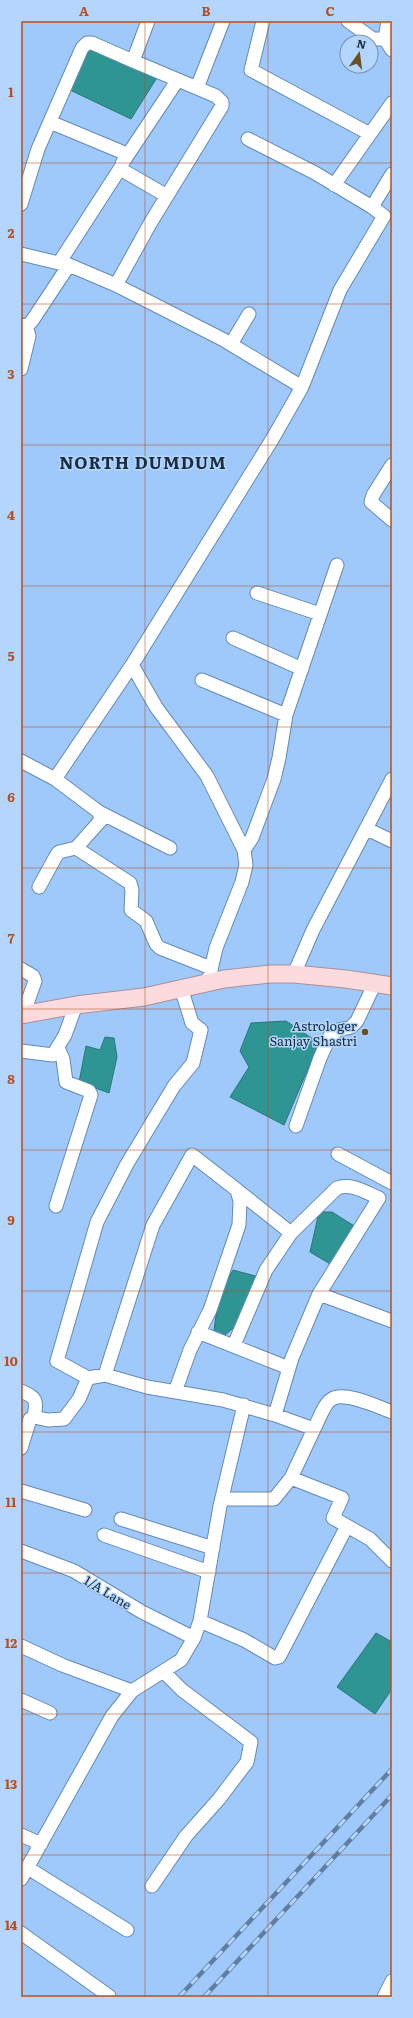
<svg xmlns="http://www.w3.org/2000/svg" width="413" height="2018" viewBox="0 0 413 2018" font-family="Literata,serif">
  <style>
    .water { fill: #2f9593; stroke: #29767a }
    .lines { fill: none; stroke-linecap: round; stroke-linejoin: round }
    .minor-casing { stroke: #628ab8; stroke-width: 15 }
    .major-casing { stroke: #ab8e98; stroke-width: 19 }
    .minor { stroke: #fff; stroke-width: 13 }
    .major { stroke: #fbdbde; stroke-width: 17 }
    .rail-casing { stroke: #607ea1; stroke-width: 4.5 }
    .rail { stroke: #b4d6fe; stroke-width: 3; stroke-dasharray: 9; stroke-linecap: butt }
    .grid { fill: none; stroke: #b54e19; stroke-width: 1; stroke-opacity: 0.55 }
    .poi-dot { fill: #6e4f24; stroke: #b4d6fe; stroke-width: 1.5 }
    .labels { text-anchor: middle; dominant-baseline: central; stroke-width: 3; stroke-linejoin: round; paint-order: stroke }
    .poi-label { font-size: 13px; fill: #1b2c3f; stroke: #b4d6fe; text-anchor: end }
    .street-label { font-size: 13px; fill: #1b2c3f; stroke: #b4d6fe }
    .district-label { font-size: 17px; font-weight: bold; letter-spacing: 1px; fill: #1b2c3f; stroke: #b4d6fe }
    .neatline { fill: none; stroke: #b54e19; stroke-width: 1.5 }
    .grid-label { font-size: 13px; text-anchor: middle; font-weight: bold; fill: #b54e19 }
  </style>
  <rect width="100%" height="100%" fill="#9fc9fb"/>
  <path class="water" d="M 89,49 L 158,76 L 131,119 L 70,90 Z
    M 286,1021 L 319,1043 L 284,1125 L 230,1097 L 249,1067 L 240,1051 L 251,1023 Z
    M 105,1037 L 114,1038 L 117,1057 L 109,1093 L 79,1082 L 86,1046 L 100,1050 Z
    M 319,1212 L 332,1212 L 359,1229 L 332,1265 L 310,1252 Z
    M 233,1270 L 259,1277 L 238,1324 L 225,1335 L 214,1332 C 216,1308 221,1290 233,1270 Z
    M 376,1633 L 392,1642 L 392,1689 L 375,1714 L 337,1687 Z"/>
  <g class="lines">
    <defs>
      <path id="minor" d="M 148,21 L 133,61 L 216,96 L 222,102 L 222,106 L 151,222 L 116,285 L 222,339 L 302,387 L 273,438 L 132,665 L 156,707 L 207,776 L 244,850 L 246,865 L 242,882 L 216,948 L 208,983
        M 263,21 L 251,70 L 370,134
        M 348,21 L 373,39 L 385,39
        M 388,21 L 385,39 L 392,50
        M 197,88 L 223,21
        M 50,122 L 122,152 L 126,156 L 122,164 L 122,170 L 167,196
        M 248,139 L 315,173 L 372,207
        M 125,159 L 177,81
        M 334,185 L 392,103
        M 21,204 L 38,149 L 82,48 L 87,43 L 92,43 L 133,61
        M 21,254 L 67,265
        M 59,263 L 121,167
        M 21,326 L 29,324 L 32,321 L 69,265 L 116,285
        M 231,344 L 249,314
        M 21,369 L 29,336 L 26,326
        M 302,387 L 340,290 L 384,216 L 372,207 L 392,174
        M 392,465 L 373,495 L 371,502 L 392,520
        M 257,593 L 320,614
        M 233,638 L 302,669
        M 202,680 L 286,715
        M 21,761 L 55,779
        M 99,812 L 170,848
        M 367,829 L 392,841
        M 76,848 L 130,883 L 132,890 L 131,910 L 146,921 L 156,944 L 160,948 L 211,968
        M 244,850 L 252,838 L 274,779 L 279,758 L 286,715 L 337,565
        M 39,887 L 56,856 L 59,852 L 76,848 L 101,820 L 99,812 L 55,779 L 132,665
        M 21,969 L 33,976 L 35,981 L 23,1015
        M 294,974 L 313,930 L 392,779
        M 21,1051 L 53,1055 L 65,1035 L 76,1005
        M 296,1126 L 320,1058 L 330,1036 L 338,1030 L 351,1027 L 357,1021 L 375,983
        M 338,1154 L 392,1183
        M 56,1206 L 91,1095 L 89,1091 L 66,1082 L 63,1059 L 58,1048
        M 319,1294 L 392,1321
        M 198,1332 L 289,1368
        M 234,1345 L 266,1270 L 291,1233 L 237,1190
        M 105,1375 L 153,1225 L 192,1155 L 237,1190 L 240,1201 L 239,1225 L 210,1310 L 190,1350 L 175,1392
        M 88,1378 L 57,1361 L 97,1222 L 127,1164 L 174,1086 L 193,1063 L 201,1030 L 192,1023 L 181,988
        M 21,1391 C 37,1398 37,1400 34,1417
        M 275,1415 L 292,1358 L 319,1294 L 379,1198 C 365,1192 352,1183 337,1188 L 291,1233
        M 314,1429 L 291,1478 L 342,1498 L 333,1518 L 370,1539 L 392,1561
        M 21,1448 L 30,1419 L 34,1417 L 48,1420 L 64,1419 L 79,1399 L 88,1378 L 105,1375 L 147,1387 L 223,1400 L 275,1415 L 314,1429 C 319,1420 324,1403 332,1399 C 345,1391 378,1407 392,1412
        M 21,1491 L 85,1510
        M 222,1499 L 274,1499 L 291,1478
        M 121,1519 L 213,1548
        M 104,1535 L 209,1572
        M 21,1551 L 74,1571 L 142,1612 L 194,1638
        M 200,1621 L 244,1640 L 275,1658 L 279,1657 L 347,1526
        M 21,1646 L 62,1665 L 132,1691
        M 21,1700 L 50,1713
        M 21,1835 L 41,1844
        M 28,1868 L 127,1930
        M 21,1879 L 112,1716 L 132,1691 L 181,1660 L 194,1638 L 200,1621 L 220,1506 L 244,1405
        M 152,1886 L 186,1836 L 219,1799 L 247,1762 L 251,1742 L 182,1690 L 164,1672
        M 21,1933 L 109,1996
        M 384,1997 L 392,1981"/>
      <path id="major" d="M 21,1015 L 76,1005 L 144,997 L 224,979 L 270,974 L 294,974 L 346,979 L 392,986"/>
    </defs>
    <use href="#minor" class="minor-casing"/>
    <use href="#major" class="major-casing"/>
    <use href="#minor" class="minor"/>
    <use href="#major" class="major"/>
    <defs>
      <path id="rail" d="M 179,1997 L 392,1769
        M 204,1997 L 392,1795"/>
    </defs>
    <use href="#rail" class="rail-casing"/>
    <use href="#rail" class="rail"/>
  </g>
  <path class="grid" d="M 145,21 L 145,1997M 268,21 L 268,1997M 21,163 L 392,163M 21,304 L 392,304M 21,445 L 392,445M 21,586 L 392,586M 21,727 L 392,727M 21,868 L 392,868M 21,1009 L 392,1009M 21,1150 L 392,1150M 21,1291 L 392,1291M 21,1432 L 392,1432M 21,1573 L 392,1573M 21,1714 L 392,1714M 21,1855 L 392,1855"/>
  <circle class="poi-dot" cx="365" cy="1032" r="4"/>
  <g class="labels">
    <g class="poi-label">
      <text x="357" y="1025">Astrologer<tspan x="357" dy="15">Sanjay Shastri</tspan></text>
    </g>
    <g class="street-label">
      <text transform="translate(108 1592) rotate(31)">1/A Lane</text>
    </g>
    <g class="district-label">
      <text x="143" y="461">NORTH DUMDUM</text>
    </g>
  </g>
  <rect width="413" height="2018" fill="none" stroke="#b4d6fe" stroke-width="44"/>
  <g transform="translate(359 54) rotate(14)"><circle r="19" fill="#b4d6fe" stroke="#7792b2"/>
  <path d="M0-3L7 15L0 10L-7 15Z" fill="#6e4f24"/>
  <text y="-6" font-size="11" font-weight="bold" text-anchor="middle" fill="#1b2c3f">N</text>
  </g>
  <rect x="22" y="22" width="369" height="1974" class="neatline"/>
  <g class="grid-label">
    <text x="84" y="16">A</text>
    <text x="206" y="16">B</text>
    <text x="330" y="16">C</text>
    <text x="11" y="97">1</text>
    <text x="11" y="238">2</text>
    <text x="11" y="379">3</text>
    <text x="11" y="520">4</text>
    <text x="11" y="661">5</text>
    <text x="11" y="802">6</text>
    <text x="11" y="943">7</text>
    <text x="11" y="1084">8</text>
    <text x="11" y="1225">9</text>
    <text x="11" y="1366">10</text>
    <text x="11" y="1507">11</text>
    <text x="11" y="1648">12</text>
    <text x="11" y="1789">13</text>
    <text x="11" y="1930">14</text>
  </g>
</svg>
